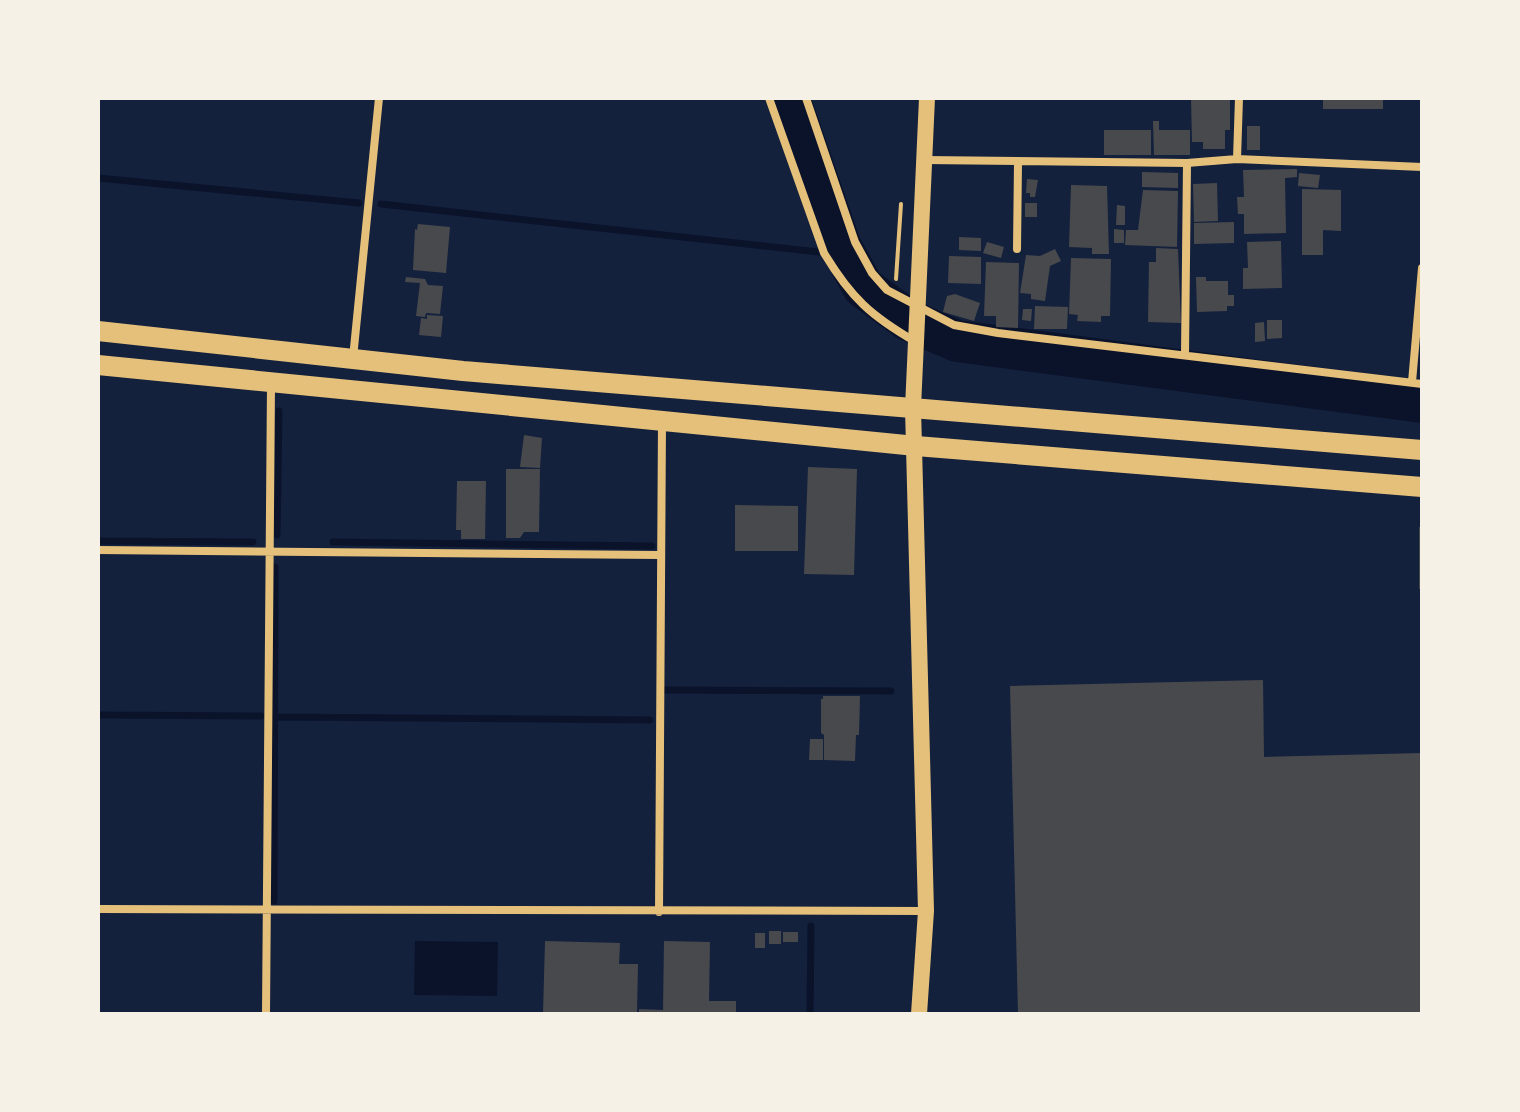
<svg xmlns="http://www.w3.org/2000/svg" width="1520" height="1112" viewBox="0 0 1520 1112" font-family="'PT Serif',serif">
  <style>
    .water { fill: #0b132b }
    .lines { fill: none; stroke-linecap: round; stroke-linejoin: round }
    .stream { stroke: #0b132b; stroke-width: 7 }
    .river { stroke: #0b132b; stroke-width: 42 }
    .building { fill: #48494c }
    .path { stroke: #e5c07b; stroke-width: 4 }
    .minor { stroke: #e5c07b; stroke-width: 8 }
    .secondary { stroke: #e5c07b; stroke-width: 16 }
    .primary { stroke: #e5c07b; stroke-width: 20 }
  </style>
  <rect width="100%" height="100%" fill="#14213d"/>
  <path class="water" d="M 415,941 L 498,942 L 497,996 L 414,995 Z"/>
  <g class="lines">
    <path class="stream" d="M 98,178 L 359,203
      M 381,204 L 818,252
      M 277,535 L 279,411
      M 98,541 L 253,542
      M 333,542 L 652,546
      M 666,690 L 891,691
      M 98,715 L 261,716
      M 277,717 L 650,720
      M 274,901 L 275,567
      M 810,1014 L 811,926"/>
    <path class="river" d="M 789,98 L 840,245 L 863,287 L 908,320 L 957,341 L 1422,402"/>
  </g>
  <path class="building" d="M 1191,98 L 1230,98 L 1230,130 L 1225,130 L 1225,149 L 1203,149 L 1203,142 L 1192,142 Z
    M 1334,98 L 1383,98 L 1383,109 L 1323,109 L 1323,99 Z
    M 1153,121 L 1159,121 L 1159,130 L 1190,130 L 1190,155 L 1154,155 Z
    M 1247,126 L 1260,126 L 1260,150 L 1247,150 Z
    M 1104,130 L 1151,130 L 1151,155 L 1104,155 Z
    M 1297,169 L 1297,177 L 1285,178 L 1286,233 L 1244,234 L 1244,214 L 1238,214 L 1237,197 L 1244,197 L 1243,170 Z
    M 1142,172 L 1178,173 L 1178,188 L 1142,187 Z
    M 1299,173 L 1320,175 L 1318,188 L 1298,186 Z
    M 1027,179 L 1038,180 L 1035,197 L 1030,197 L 1030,193 L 1026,193 Z
    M 1217,183 L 1218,221 L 1194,222 L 1193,184 Z
    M 1071,185 L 1107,186 L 1109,254 L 1092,254 L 1092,248 L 1069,247 Z
    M 1302,189 L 1341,190 L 1341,231 L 1323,230 L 1323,255 L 1302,255 Z
    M 1143,190 L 1178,191 L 1177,247 L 1125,245 L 1126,230 L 1138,230 Z
    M 1025,203 L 1037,203 L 1037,217 L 1025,217 Z
    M 1117,205 L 1125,206 L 1125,225 L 1116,225 Z
    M 1234,222 L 1234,243 L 1194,244 L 1194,223 Z
    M 418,224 L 450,227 L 446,273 L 413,270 L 415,229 L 417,230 Z
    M 1114,229 L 1124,230 L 1124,243 L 1114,243 Z
    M 959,237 L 981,238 L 981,251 L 959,250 Z
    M 1281,241 L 1282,288 L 1243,289 L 1243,268 L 1248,268 L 1247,242 Z
    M 987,242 L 1004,247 L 1001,258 L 983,253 Z
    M 1156,248 L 1178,249 L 1181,323 L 1148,322 L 1149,262 L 1156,262 Z
    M 1055,249 L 1061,261 L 1050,266 L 1045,301 L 1031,299 L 1031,294 L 1020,293 L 1026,255 L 1040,256 Z
    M 949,256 L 981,257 L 981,284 L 948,283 Z
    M 1071,258 L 1111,259 L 1110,316 L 1101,316 L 1101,322 L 1077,321 L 1078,315 L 1069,314 Z
    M 986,262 L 1019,263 L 1018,328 L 996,327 L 996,316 L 984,316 Z
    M 406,277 L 425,279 L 428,285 L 443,286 L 440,314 L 426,313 L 425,317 L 416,316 L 420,283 L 405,282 Z
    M 1196,277 L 1206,277 L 1206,281 L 1228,281 L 1228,295 L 1234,295 L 1234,306 L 1227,306 L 1227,311 L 1197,312 Z
    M 955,294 L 980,303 L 974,321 L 943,312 L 947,296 Z
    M 1035,306 L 1068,307 L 1067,329 L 1034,329 Z
    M 1023,309 L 1032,309 L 1031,321 L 1022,320 Z
    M 427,315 L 443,316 L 441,337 L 419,335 L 421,318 L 427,319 Z
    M 1267,320 L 1282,320 L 1282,338 L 1267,339 Z
    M 1264,322 L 1265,341 L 1255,342 L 1255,323 Z
    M 524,435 L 542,438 L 540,468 L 520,467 Z
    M 808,467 L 857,469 L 854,575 L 804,574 Z
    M 506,469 L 540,469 L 539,532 L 524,532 L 520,538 L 506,538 Z
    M 457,481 L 486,481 L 485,539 L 461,539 L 461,530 L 456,530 Z
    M 735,505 L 798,506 L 798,551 L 735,551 Z
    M 1419,527 L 1422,527 L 1422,589 L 1419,589 Z
    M 1263,680 L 1264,757 L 1422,753 L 1422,1014 L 1018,1014 L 1010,686 Z
    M 823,696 L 860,696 L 859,735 L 856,735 L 855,761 L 824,760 L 824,735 L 821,733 L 821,699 L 823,699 Z
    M 810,739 L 823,739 L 823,760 L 809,760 Z
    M 769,931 L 781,931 L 781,944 L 769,944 Z
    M 783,932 L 798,932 L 798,942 L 783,942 Z
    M 755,933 L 765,933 L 765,948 L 755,948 Z
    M 545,941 L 620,943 L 619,964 L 638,964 L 637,1014 L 543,1014 Z
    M 664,941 L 710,942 L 709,1001 L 736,1001 L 736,1014 L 639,1014 L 639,1009 L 663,1010 Z"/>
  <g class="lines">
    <path class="path" d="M 896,279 L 901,204"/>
    <path class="minor" d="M 769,98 L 824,253 C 851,298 871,316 916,342
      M 806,98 L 855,242 L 872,273 L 887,290 L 954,325 L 998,333 L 1422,384
      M 1237,159 L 1239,98
      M 925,160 L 1187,163 L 1237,159 L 1422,167
      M 1017,249 L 1018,162
      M 1185,355 L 1187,163
      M 353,358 L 379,98
      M 1412,382 L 1422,268
      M 98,550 L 660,555
      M 98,909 L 925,911
      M 659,912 L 662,422
      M 266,1014 L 271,384"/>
    <path class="secondary" d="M 919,1014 L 926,911 L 913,408 L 927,98"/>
    <path class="primary" d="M 98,331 L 463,371 L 1422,450
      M 98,365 L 916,446 L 1422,487"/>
  </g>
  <rect width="1520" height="1112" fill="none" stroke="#f6f1e7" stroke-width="200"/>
</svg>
